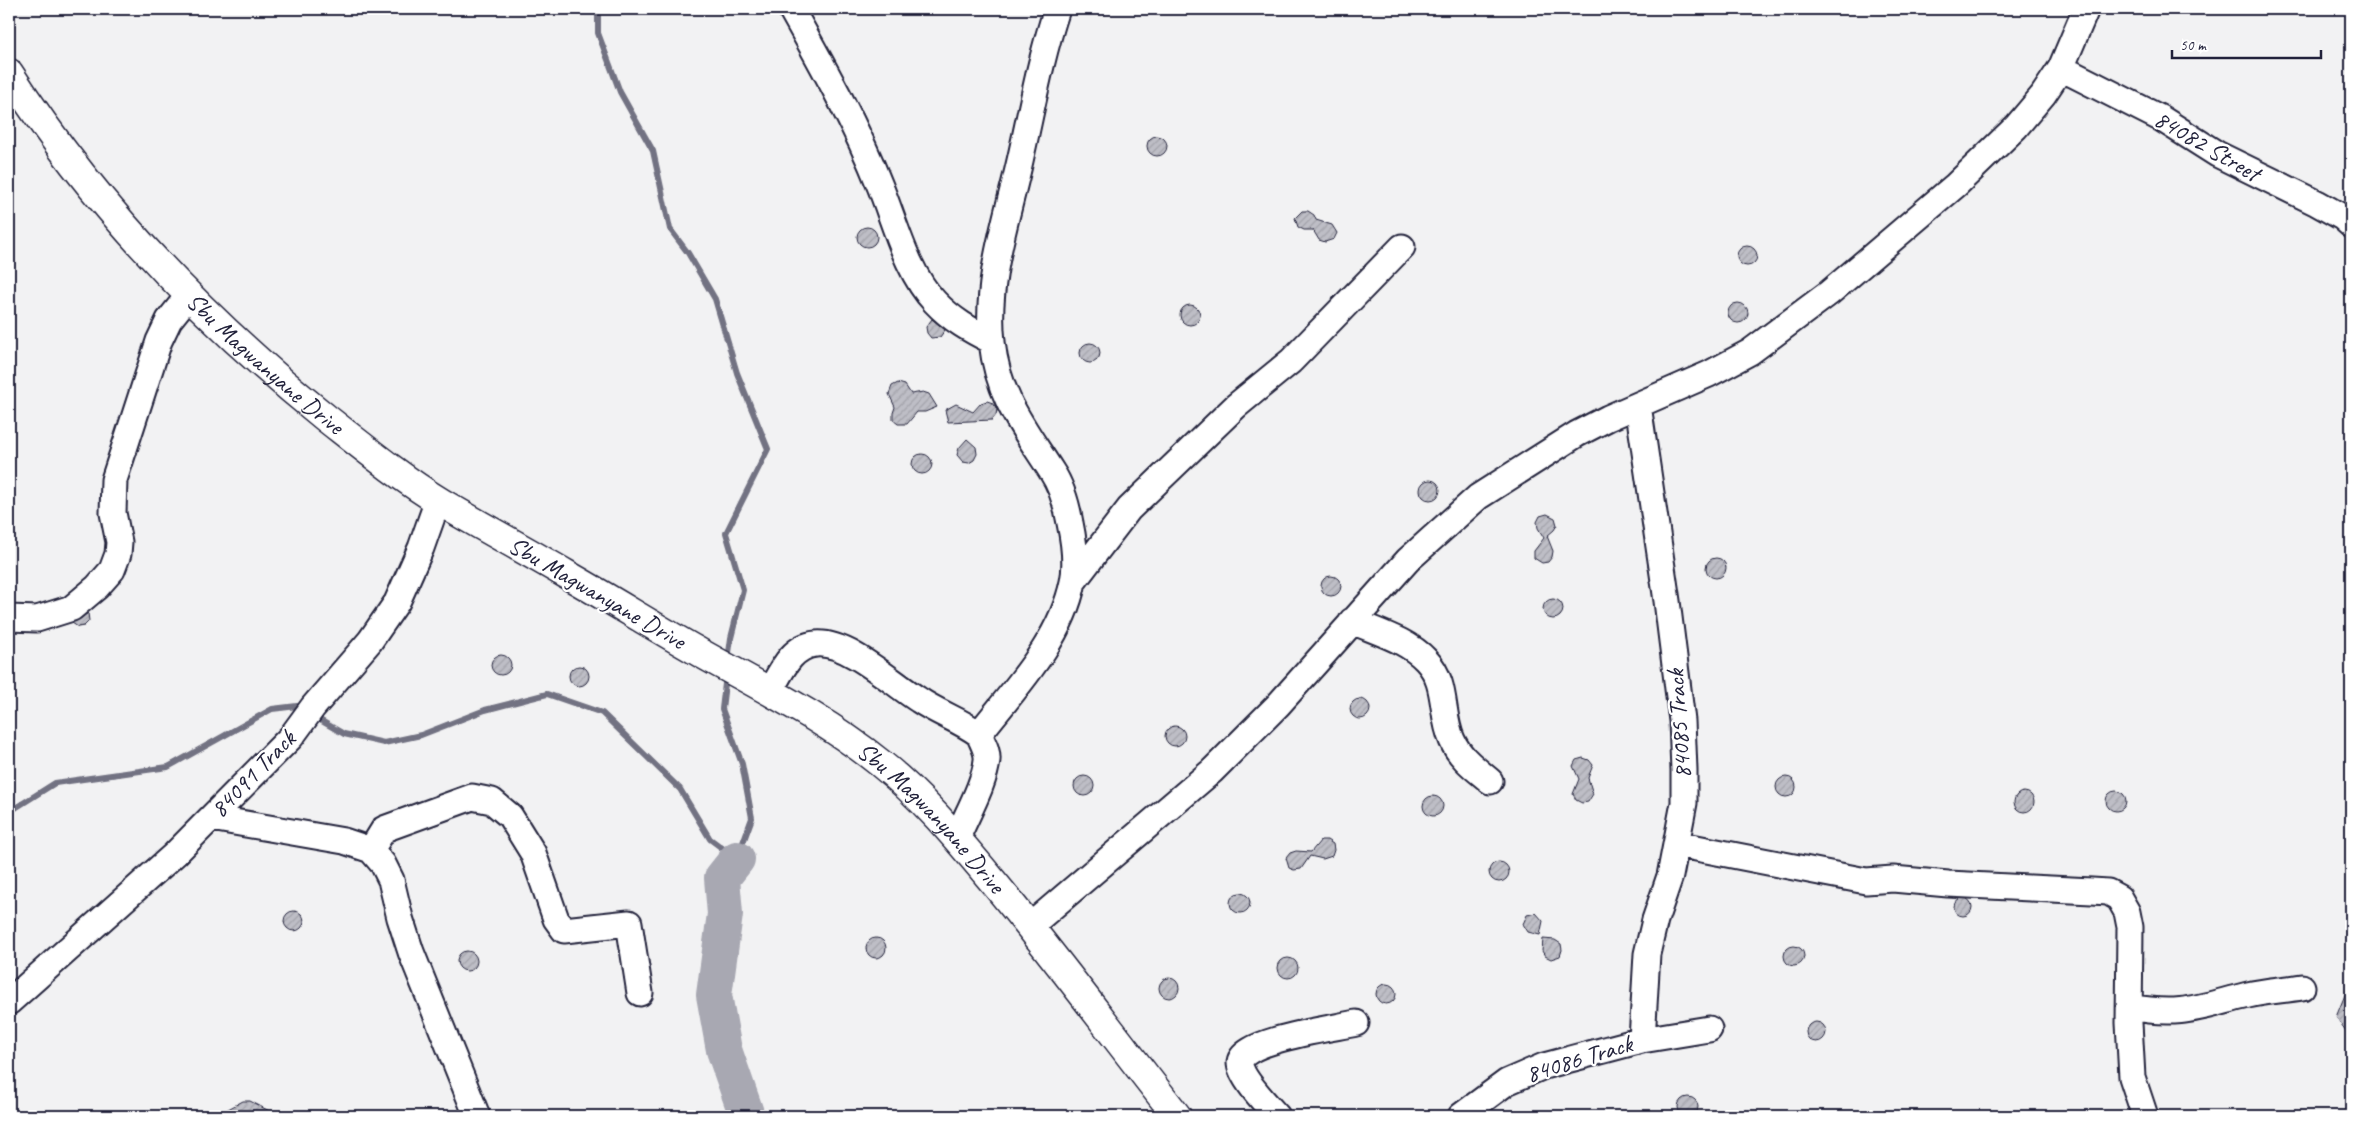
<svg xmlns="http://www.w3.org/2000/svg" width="2360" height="1125" viewBox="0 0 2360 1125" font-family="Caveat,sans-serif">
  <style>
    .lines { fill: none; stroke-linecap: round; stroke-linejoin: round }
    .stream { stroke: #727282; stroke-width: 6 }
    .river { stroke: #a8a8b2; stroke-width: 36 }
    .building { fill: url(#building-hatch); stroke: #22223b }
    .minor-casing { stroke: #22223b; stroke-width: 29 }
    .major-casing { stroke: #22223b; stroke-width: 31 }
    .minor { stroke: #fff; stroke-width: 25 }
    .major { stroke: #fff; stroke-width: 28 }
    .labels { text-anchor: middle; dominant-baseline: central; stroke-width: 4.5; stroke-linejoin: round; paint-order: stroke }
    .street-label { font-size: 25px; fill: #22223b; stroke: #fff }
  </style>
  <defs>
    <pattern id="building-hatch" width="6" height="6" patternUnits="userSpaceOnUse" patternTransform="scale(1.25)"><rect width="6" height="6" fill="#bebec6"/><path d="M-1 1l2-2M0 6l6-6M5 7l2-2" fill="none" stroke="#a3a3ab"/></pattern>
  </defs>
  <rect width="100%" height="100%" fill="#f2f2f3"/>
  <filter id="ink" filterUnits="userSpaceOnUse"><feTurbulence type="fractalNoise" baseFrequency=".02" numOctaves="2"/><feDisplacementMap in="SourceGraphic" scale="10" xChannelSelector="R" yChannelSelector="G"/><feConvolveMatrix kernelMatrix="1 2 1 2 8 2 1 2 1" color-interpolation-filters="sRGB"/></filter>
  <g filter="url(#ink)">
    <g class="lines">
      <path class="stream" d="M 598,9 L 598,33 L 620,92 L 653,151 L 670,229 L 688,253 L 715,299 L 737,373 L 768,449 L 726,533 L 743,590 L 731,638 L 728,660
        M 313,716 L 344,734 L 384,743 L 421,735 L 485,710 L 547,694 L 602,713 L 680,789 L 710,839 L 737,859 L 752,818 L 742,764 L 722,709 L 726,675
        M 9,812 L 55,783 L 168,767 L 272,709 L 297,706 L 304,710"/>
      <path class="river" d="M 737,859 L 722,878 L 725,914 L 714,995 L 724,1050 L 747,1116"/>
    </g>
    <path class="building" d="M1147 146a10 10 0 1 1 20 0a10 10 0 1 1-20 0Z
      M 1302,211 L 1308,211 L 1314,215 L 1316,220 L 1332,225 L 1337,233 L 1334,239 L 1325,242 L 1319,240 L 1313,230 L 1304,230 L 1298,227 L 1295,218 Z
      M857 237a10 10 0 1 1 20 0a10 10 0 1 1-20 0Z
      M1737 256a10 10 0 1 1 20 0a10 10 0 1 1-20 0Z
      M1728 313a10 10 0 1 1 20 0a10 10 0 1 1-20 0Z
      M1180 315a10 10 0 1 1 20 0a10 10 0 1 1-20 0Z
      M 932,319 L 945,330 L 940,337 L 931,338 L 927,333 L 926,327 Z
      M1080 353a10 10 0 1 1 20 0a10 10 0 1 1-20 0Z
      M 898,383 L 905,385 L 911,394 L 923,392 L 929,394 L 937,407 L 925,412 L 917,412 L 907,424 L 898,424 L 893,420 L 893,413 L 895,407 L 889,394 L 892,386 Z
      M 987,401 L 993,403 L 997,409 L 996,415 L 992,420 L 948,422 L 945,410 L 956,404 L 973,412 L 981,403 Z
      M 967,439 L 976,447 L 977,454 L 974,460 L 969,463 L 963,462 L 957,455 L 959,448 Z
      M912 464a10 10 0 1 1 20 0a10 10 0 1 1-20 0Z
      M1420 490a10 10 0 1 1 20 0a10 10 0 1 1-20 0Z
      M 1547,514 L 1555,518 L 1557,525 L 1554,530 L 1547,536 L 1553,551 L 1552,557 L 1548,562 L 1542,563 L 1534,558 L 1534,551 L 1544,538 L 1538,528 L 1537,522 L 1540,516 Z
      M1706 568a10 10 0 1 1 20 0a10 10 0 1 1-20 0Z
      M1321 586a10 10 0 1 1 20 0a10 10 0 1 1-20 0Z
      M1543 609a10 10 0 1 1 20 0a10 10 0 1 1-20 0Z
      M 88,613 L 89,621 L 84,626 L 78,627 L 72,623 Z
      M491 665a10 10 0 1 1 20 0a10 10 0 1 1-20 0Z
      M569 676a10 10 0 1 1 20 0a10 10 0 1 1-20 0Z
      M1350 709a10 10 0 1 1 20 0a10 10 0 1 1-20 0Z
      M1165 736a10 10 0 1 1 20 0a10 10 0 1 1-20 0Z
      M 1583,758 L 1589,760 L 1593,765 L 1588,778 L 1593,794 L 1588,802 L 1582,803 L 1576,800 L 1573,794 L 1579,779 L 1573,766 L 1576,760 Z
      M1074 786a10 10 0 1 1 20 0a10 10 0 1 1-20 0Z
      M1776 787a10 10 0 1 1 20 0a10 10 0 1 1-20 0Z
      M2106 801a10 10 0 1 1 20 0a10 10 0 1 1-20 0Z
      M2014 802a10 10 0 1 1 20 0a10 10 0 1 1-20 0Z
      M1423 806a10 10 0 1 1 20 0a10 10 0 1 1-20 0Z
      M 1321,840 L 1327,840 L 1333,844 L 1334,850 L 1332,856 L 1323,859 L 1310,856 L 1301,869 L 1294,870 L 1289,868 L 1286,858 L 1290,853 L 1296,851 L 1311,852 Z
      M1489 872a10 10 0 1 1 20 0a10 10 0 1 1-20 0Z
      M1230 903a10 10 0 1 1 20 0a10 10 0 1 1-20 0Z
      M1954 907a9 9 0 1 1 18 0a9 9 0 1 1-18 0Z
      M284 921a10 10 0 1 1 20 0a10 10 0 1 1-20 0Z
      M 1536,913 L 1543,921 L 1540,935 L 1528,932 L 1523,924 L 1527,915 Z
      M866 948a10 10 0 1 1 20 0a10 10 0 1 1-20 0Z
      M 1543,939 L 1555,940 L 1561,944 L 1562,950 L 1560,956 L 1551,959 L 1545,956 L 1542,951 Z
      M1784 956a10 10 0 1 1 20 0a10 10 0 1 1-20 0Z
      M457 961a10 10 0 1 1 20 0a10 10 0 1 1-20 0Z
      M1278 968a10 10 0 1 1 20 0a10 10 0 1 1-20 0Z
      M1159 988a10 10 0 1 1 20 0a10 10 0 1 1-20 0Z
      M 2351,980 L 2351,1038 L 2336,1017 Z
      M1376 994a10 10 0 1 1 20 0a10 10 0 1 1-20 0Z
      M1806 1032a10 10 0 1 1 20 0a10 10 0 1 1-20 0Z
      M1678 1107a10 10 0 1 1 20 0a10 10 0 1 1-20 0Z
      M 243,1101 L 250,1101 L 279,1116 L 215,1116 Z"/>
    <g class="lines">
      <defs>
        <path id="minor" d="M 791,9 C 823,66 856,125 880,186 C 895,223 907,273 935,302 C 952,320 970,330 992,341
          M 2061,68 L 2162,119 L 2217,154 L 2317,203 L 2342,217 L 2351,225
          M 1638,405 L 1667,601 L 1682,721 L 1684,770 L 1684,803 L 1670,876 L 1655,920 L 1647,954 L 1642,1040
          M 1073,582 L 1129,509 L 1236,406 L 1291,361 L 1402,247
          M 9,618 L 37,619 L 72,608 L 97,587 L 112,570 L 118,554 L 119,542 L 113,513 L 114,480 L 159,341 L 169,320 L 189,295
          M 1352,621 C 1377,632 1407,640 1426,660 C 1448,683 1440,713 1452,740 C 1460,758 1476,769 1490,781
          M 770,691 C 781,672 791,646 816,644 C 848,641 893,684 919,700 C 938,713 960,720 979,734
          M 211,818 L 344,841 L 371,850 L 383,864 L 391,880 L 400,918 L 411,952 L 477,1116
          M 957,838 C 966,816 985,783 987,760 C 988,751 982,742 979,734 C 1015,688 1061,641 1073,582 C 1077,563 1074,542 1070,523 C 1067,506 1062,487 1052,472 C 1024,428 998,397 992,342 C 985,283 1006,222 1019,165 C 1031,113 1040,60 1057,9
          M 1676,844 L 1866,881 L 1893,879 L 1948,884 L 2092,891 L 2108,892 L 2119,898 L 2127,912 L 2130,927 L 2129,1023 L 2132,1077 L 2145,1116
          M 371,850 L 384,829 L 472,797 L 492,801 L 510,816 L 533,853 L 556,919 L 564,930 L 629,923 L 640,993
          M 1030,926 L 1212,771 L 1278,705 L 1408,560 L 1478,497 L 1577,434 L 1608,418 L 1709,374 L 1750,352 L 1829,293 L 1956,185 L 2016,127 L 2043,95 L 2061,68 L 2086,9
          M 9,1002 L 175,854 L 291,737 L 313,707 L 370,641 L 397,602 L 421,548 L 438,500
          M 2130,1007 C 2181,1017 2199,1007 2248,995 C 2265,991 2284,990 2302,987
          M 1277,1116 C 1268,1106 1240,1077 1240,1063 C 1240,1040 1336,1028 1356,1023
          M 1461,1116 L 1507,1082 L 1544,1066 L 1642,1040 L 1709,1029"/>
        <g id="major">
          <path id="s1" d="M 9,73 C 94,205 204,320 326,418 C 363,447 401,478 442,503 C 483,527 525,550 566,574 C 610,599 653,626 697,651 C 759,686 824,718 880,763 C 924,798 959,841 995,884 C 1058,960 1116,1039 1177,1116"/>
        </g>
      </defs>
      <use href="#minor" class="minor-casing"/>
      <use href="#major" class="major-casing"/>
      <use href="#minor" class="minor"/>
      <use href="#major" class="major"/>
    </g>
  </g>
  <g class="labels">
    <g class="street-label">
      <text transform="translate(2207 146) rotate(30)">84082 Street</text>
      <text stroke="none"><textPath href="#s1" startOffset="389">Sbu Magwanyane Drive</textPath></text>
      <text transform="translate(597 593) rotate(30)">Sbu Magwanyane Drive</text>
      <text transform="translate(1679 724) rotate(-94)">84085 Track</text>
      <text transform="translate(253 774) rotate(-46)">84091 Track</text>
      <text stroke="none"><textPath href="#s1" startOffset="1199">Sbu Magwanyane Drive</textPath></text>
      <text transform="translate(1579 1059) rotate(-17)">84086 Track</text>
    </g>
  </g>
  <rect width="2360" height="1125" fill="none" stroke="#fff" stroke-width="30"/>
  <rect x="15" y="15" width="2330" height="1095" fill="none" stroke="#22223b" stroke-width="2" filter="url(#ink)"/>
  <path d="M2172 50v8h149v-8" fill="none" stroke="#22223b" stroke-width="2.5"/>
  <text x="2180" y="50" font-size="15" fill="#22223b" stroke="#ffffff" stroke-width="4" paint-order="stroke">50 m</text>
</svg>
